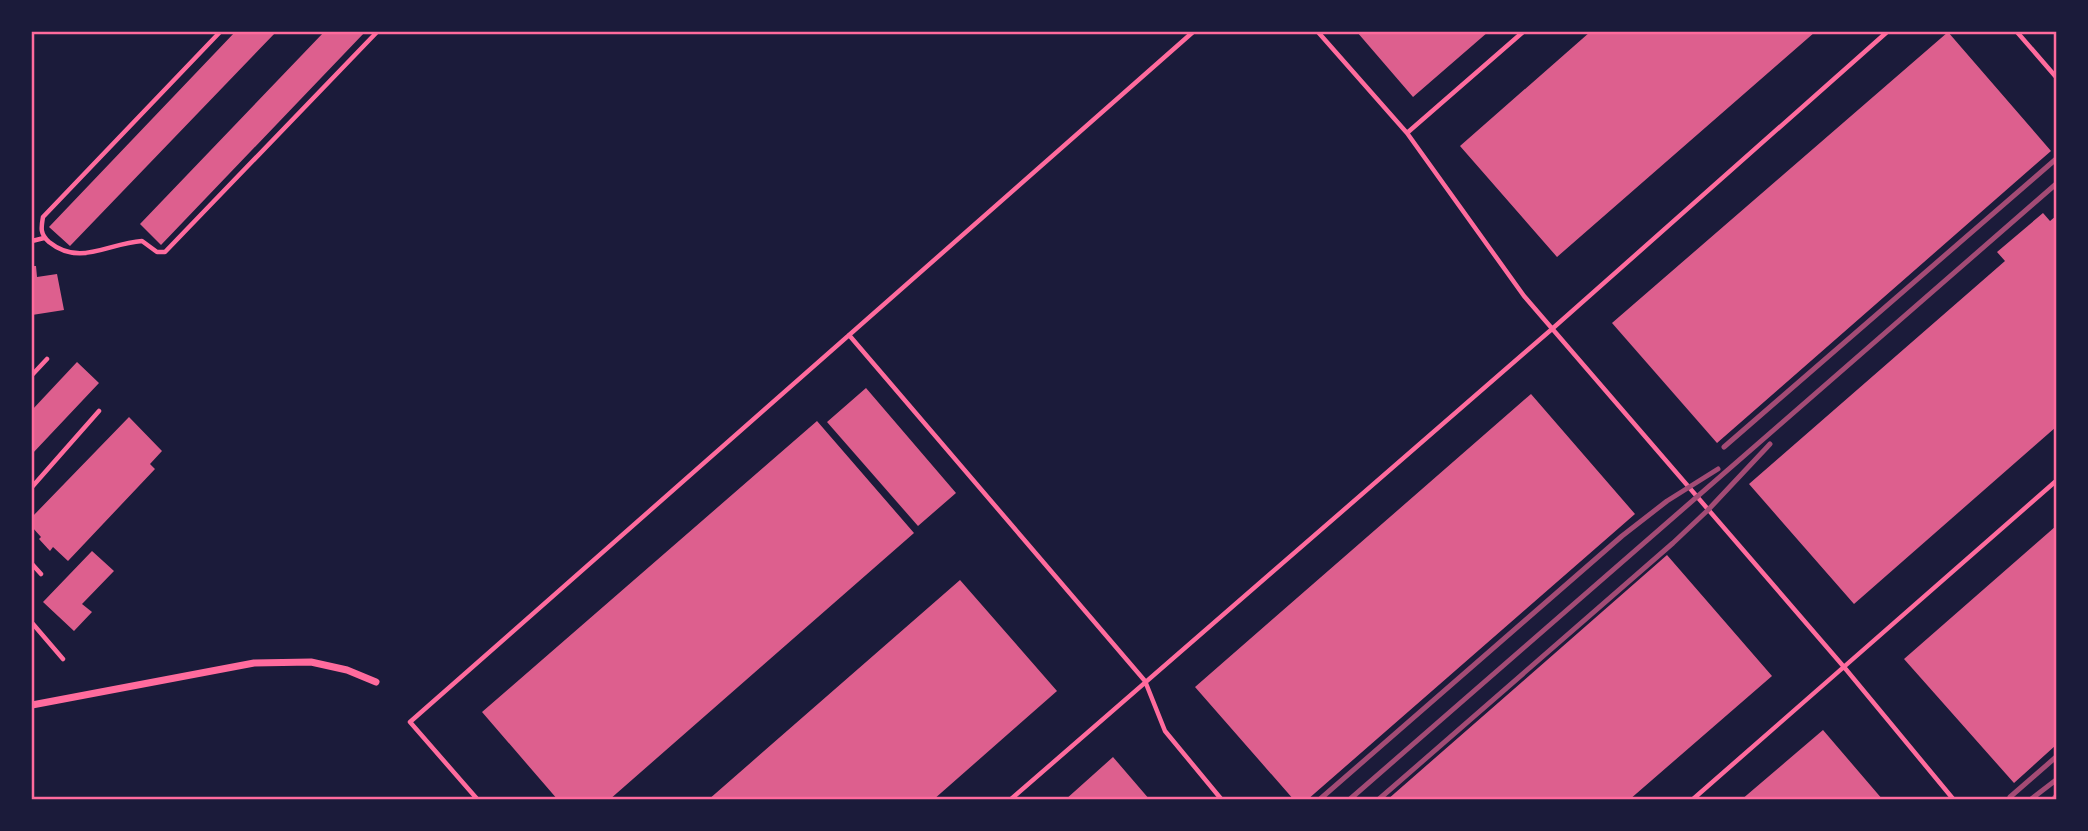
<svg xmlns="http://www.w3.org/2000/svg" width="2088" height="831" viewBox="0 0 2088 831" font-family="'Sofia Sans Condensed',sans-serif">
  <style>
    .building { fill: #dd5f8e }
    .lines { fill: none; stroke-linecap: round; stroke-linejoin: round }
    .service { stroke: #ff6b9d; stroke-width: 4.5 }
    .minor { stroke: #ff6b9d; stroke-width: 7 }
    .rail { stroke: #a44b75; stroke-width: 5 }
    .neatline { fill: none; stroke: #ff6b9d; stroke-width: 2.5 }
  </style>
  <rect width="100%" height="100%" fill="#1b1b3a"/>
  <path class="building" d="M 235,32 L 276,32 L 70,246 L 49,227 Z
    M 324,32 L 365,32 L 161,245 L 140,224 Z
    M 1357,32 L 1488,32 L 1413,97 Z
    M 1590,32 L 1815,32 L 1557,257 L 1460,146 Z
    M 1948,32 L 2051,151 L 1717,443 L 1612,323 Z
    M 2043,213 L 2050,221 L 2056,216 L 2056,427 L 1854,604 L 1749,484 L 2005,261 L 1997,252 Z
    M 32,266 L 36,266 L 37,277 L 57,274 L 64,310 L 32,315 Z
    M 77,362 L 99,383 L 32,454 L 32,410 Z
    M 866,388 L 956,493 L 918,526 L 827,422 Z
    M 1531,394 L 1635,514 L 1307,800 L 1294,800 L 1195,687 Z
    M 129,417 L 162,451 L 150,464 L 155,469 L 68,561 L 53,547 L 50,551 L 39,539 L 41,537 L 32,527 L 32,517 Z
    M 817,421 L 914,533 L 609,800 L 558,800 L 482,712 Z
    M 2056,526 L 2056,745 L 2014,783 L 1904,659 Z
    M 92,551 L 114,571 L 82,604 L 92,612 L 74,631 L 43,602 Z
    M 1667,555 L 1772,676 L 1629,800 L 1387,800 Z
    M 960,580 L 1057,691 L 933,800 L 708,800 Z
    M 1823,730 L 1883,800 L 1741,800 Z
    M 1113,757 L 1150,800 L 1065,800 Z"/>
  <g class="lines">
    <path class="service" d="M 220,32 L 43,217 C 41,228 40,234 49,242 C 80,267 108,243 142,241 L 157,252 L 165,252 L 377,32
      M 1318,32 L 1407,133 L 1524,296 L 1844,667 L 1954,800
      M 2017,32 L 2056,77
      M 1407,133 L 1523,32
      M 32,241 L 44,238
      M 849,335 L 1145,681 L 1165,731 L 1222,800
      M 32,375 L 47,359
      M 32,487 L 99,411
      M 32,564 L 41,574
      M 33,624 L 63,659
      M 478,800 L 410,722 L 1193,32
      M 1010,800 L 1552,329 L 1887,32
      M 1692,800 L 2056,481"/>
    <path class="minor" d="M 32,705 L 254,663 L 311,662 L 347,670 L 376,682"/>
    <path class="rail" d="M 1724,447 L 2056,159
      M 2010,797 L 2056,757
      M 1319,800 L 1622,536 L 1667,501 L 1718,469
      M 1349,800 L 2056,184
      M 1378,800 L 1673,543 L 1708,510 L 1770,444
      M 2030,800 L 2056,780
      M 2053,800 L 2056,796"/>
  </g>
  <rect width="2088" height="831" fill="none" stroke="#1b1b3a" stroke-width="66"/>
  <rect x="33" y="33" width="2022" height="765" class="neatline"/>
</svg>
